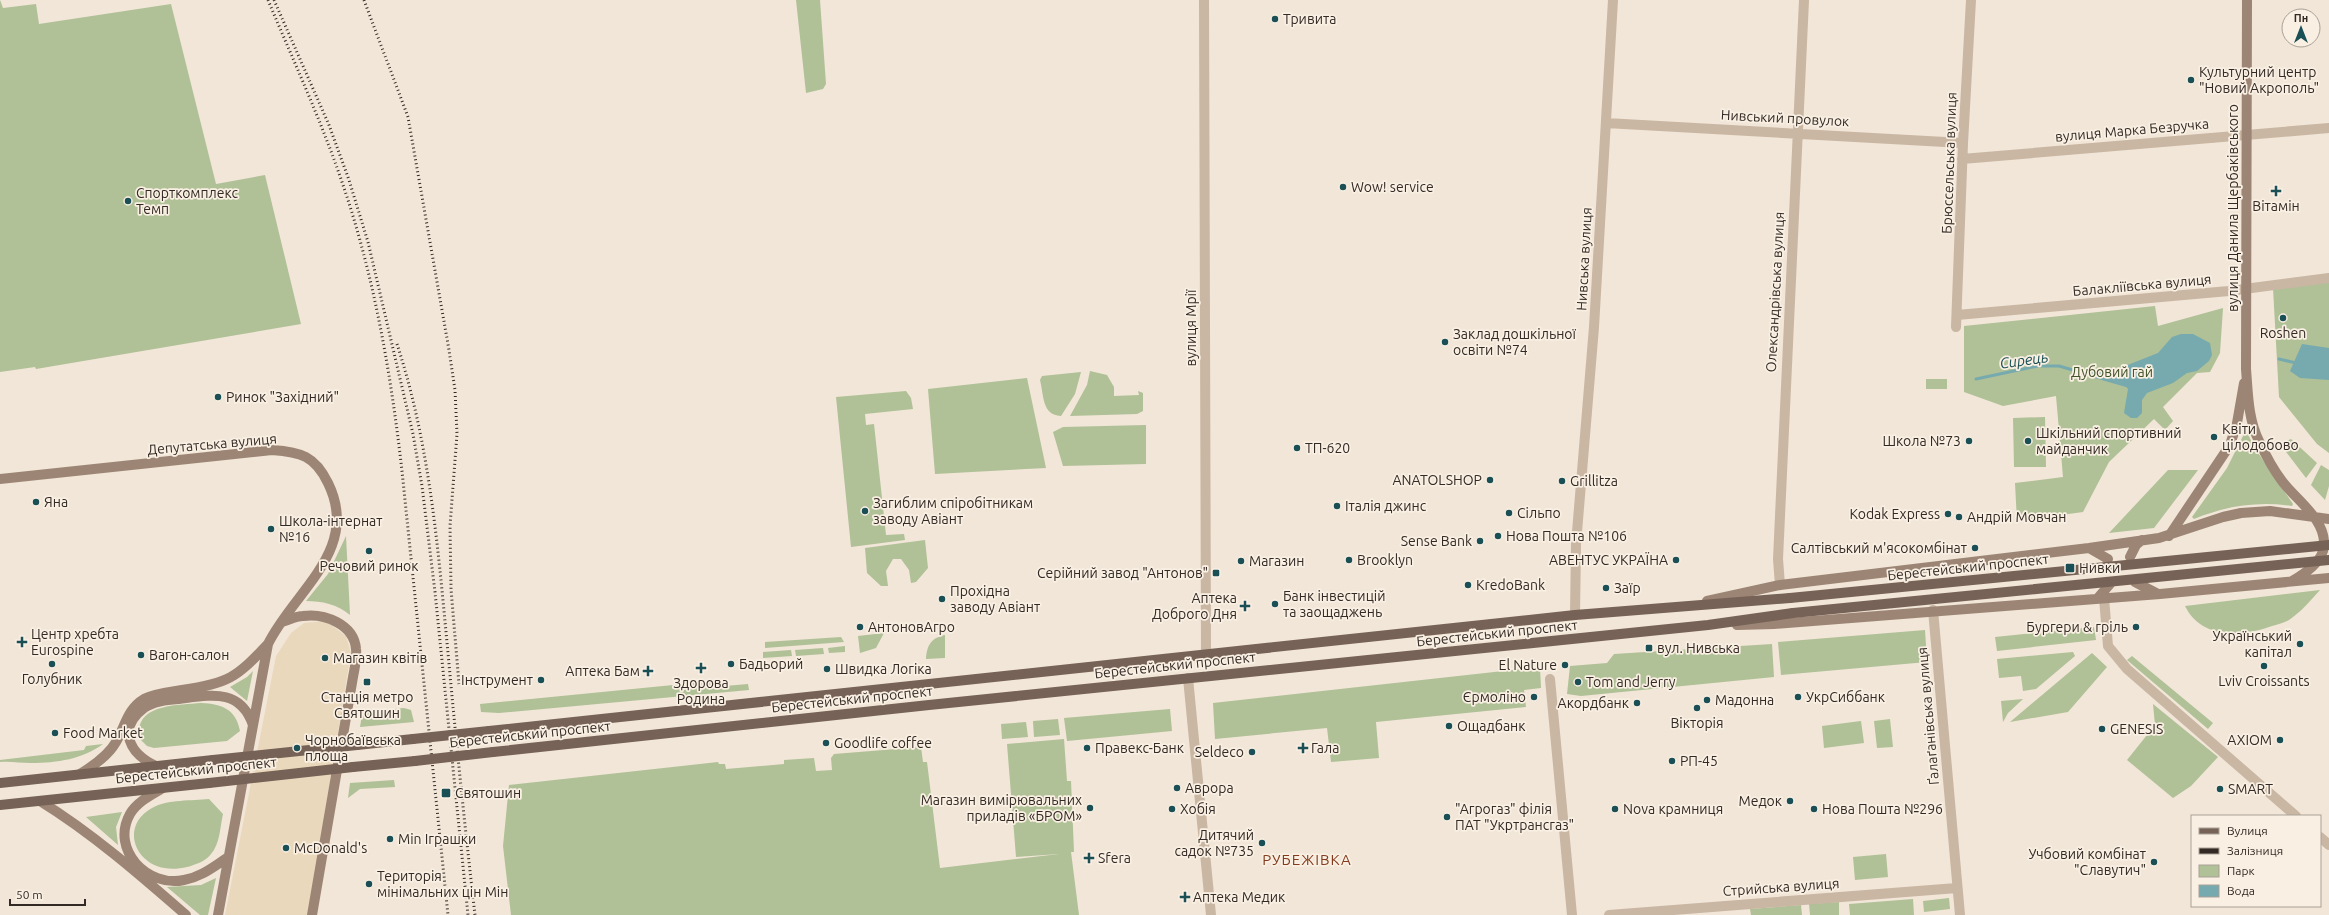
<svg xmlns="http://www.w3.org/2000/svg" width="2329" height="915" viewBox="0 0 2329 915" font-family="Ubuntu,sans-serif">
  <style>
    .green { fill: #b0c097 }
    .plaza { fill: #ead8bd }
    .water { fill: #76aaaf }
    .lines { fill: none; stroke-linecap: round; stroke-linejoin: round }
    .stream { stroke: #76aaaf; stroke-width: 3 }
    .minor { stroke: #c9b6a3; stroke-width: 10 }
    .tertiary { stroke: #c9b6a3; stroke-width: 10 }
    .secondary { stroke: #9d8575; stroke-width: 10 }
    .primary { stroke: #766256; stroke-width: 10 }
    .rail { stroke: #342a25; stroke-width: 3; stroke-dasharray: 1 3; stroke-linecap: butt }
    .primary-bridge { stroke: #766256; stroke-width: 10 }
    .poi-dot { fill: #1a4f56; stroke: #f9f0e3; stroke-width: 1.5 }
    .labels { text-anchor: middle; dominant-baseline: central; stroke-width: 3.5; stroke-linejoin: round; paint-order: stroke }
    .poi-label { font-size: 14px; fill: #342a25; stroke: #f9f0e3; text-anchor: start }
    .street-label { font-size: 14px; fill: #342a25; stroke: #f9f0e3 }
    .park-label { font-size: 14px; fill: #415329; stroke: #f9f0e3 }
    .water-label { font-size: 15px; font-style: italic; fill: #1a4f56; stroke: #f9f0e3 }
    .neighbourhood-label { font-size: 15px; letter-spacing: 1px; fill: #843a1d; stroke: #f9f0e3 }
  </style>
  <rect width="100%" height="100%" fill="#f1e6d7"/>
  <path class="green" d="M 0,0 L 3,8 L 36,4 L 39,24 L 171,4 L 216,184 L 265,175 L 301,324 L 36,369 L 35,367 L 0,372 Z
    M 796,0 L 820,0 L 826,84 L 823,89 L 806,93 Z
    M 2329,280 L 2329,453 L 2317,444 L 2279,397 L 2273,288 Z
    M 2155,306 L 2158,326 L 2223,308 L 2220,353 L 2210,372 L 2197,373 L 2163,407 L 2173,421 L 2165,430 L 2154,419 L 2109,462 L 2083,512 L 2017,521 L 2015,483 L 2063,477 L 2056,396 L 2003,406 L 1964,392 L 1964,326 Z
    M 1090,371 L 1107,375 L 1114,387 L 1114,396 L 1139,395 L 1138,391 L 1143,393 L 1143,411 L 1137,414 L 1070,416 L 1087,385 Z
    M 1081,372 L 1075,394 L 1061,416 C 1042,415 1044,396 1040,380 L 1042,376 Z
    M 1027,378 L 1046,468 L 935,474 L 928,389 Z
    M 1926,379 L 1947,379 L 1947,389 L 1926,389 Z
    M 906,391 L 911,398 L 913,409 L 865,414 L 866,425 L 874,424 L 886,535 L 904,534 L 905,540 L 851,547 L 836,397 Z
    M 2045,417 L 2046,467 L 2014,467 L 2013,418 Z
    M 1146,425 L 1146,464 L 1063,466 L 1053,432 L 1063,427 Z
    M 2246,430 L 2254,447 L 2293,504 L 2292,506 C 2257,501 2226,506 2194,519 L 2192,517 L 2227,468 Z
    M 2291,439 L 2317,463 L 2306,478 L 2280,444 Z
    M 2321,465 L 2329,470 L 2329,486 L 2325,500 L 2311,485 Z
    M 2168,470 L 2198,470 L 2154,528 L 2109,533 Z
    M 346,536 L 350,615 C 337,604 322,601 306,601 L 328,574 Z
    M 925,540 L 928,568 L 916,582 L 911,583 L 909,570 L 901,559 L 893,559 L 886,571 L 888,586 L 881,586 L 867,573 L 865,548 Z
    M 2320,590 C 2311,600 2301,612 2289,620 C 2284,623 2277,625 2272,626 C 2242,637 2201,639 2185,606 Z
    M 2094,627 L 2096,640 L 1997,651 L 1995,637 Z
    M 1925,630 L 1927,662 L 1781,675 L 1778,642 Z
    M 884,633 L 876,648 L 860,653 L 858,636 Z
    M 945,635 L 945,658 L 926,659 C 927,645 931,638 945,635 Z
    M 841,637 L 844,642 L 765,648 L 765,642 Z
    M 1772,644 L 1774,677 L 1581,696 L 1567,694 L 1570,666 L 1607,663 L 1614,654 Z
    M 845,646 L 845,652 L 829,653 L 828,648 Z
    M 823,648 L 824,654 L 796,656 L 795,650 Z
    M 791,650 L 792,656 L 763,658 L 763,652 Z
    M 2073,652 L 2075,656 L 2036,689 L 2023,691 L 2021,676 L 1999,678 L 1997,659 Z
    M 2092,653 L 2107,667 L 2068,712 L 2010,722 Z
    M 2132,656 L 2213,723 L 2208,729 L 2127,660 Z
    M 1540,667 L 1541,688 L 1524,690 L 1526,707 L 1376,722 L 1379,758 L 1331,762 L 1327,728 L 1215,739 L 1213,703 Z
    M 253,671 L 247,701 L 230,687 L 247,677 Z
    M 724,680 L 725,686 L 748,684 L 749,690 L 499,713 L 481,712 L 480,704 Z
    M 2023,699 L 2008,713 L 2003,722 L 2001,701 Z
    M 201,703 C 222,704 236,709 240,731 L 227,741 L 154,748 L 147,746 L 140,739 C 132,704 178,705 201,703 Z
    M 2153,704 L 2218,757 L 2191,786 L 2173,798 L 2127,760 L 2155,725 Z
    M 404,708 L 411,710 L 414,722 L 360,727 L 362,715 L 366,712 Z
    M 1170,709 L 1172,731 L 1067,741 L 1064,718 Z
    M 1058,719 L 1060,735 L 1034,737 L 1033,721 Z
    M 1890,719 L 1893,747 L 1877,748 L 1874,721 Z
    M 1861,721 L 1864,743 L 1824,748 L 1822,726 Z
    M 1026,722 L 1028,737 L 1002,739 L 1001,724 Z
    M 1064,739 L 1067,781 L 1071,781 L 1074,852 L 1071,852 L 1079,915 L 511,915 L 503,846 L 509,785 L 718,762 L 719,764 L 725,764 L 726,769 L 784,764 L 784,760 L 814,758 L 816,771 L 832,770 L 831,758 L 834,754 L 921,747 L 923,762 L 927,762 L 940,868 L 1059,854 L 1016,857 L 1007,744 Z
    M 103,744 C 83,759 57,763 31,763 C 20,763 11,761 0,762 L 0,760 L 84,750 L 86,746 Z
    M 394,780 L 395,787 L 360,789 L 348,798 L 350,783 Z
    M 209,799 L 223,814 C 220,827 220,844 211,854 C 206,861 195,865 187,867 C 139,879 115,828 152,808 C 168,799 192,801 209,799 Z
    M 122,812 L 116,827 L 118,845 L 86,817 Z
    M 1886,854 L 1888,877 L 1855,880 L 1853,857 Z
    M 216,878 L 208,915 L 200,915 L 167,887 L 201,885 Z
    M 1949,898 L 1950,909 L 1924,912 L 1923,901 Z
    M 1913,899 L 1914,915 L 1850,915 L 1849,904 Z
    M 1839,902 L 1839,915 L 1810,915 L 1809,904 Z
    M 1801,905 L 1802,915 L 1751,915 L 1750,909 Z"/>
  <path class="plaza" d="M 326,621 L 346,636 L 351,653 L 308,915 L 225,915 L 276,656 L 291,633 L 304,623 Z"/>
  <path class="water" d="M 2181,334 L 2193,334 L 2210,343 L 2212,355 L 2209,361 L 2197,371 L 2187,373 L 2173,383 L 2147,393 L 2142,400 L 2142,413 L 2137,418 L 2131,418 L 2124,413 L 2128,389 L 2123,383 L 2084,372 L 2115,370 L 2158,353 L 2172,337 Z
    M 2302,344 L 2329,348 L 2329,380 L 2300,378 L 2290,371 Z"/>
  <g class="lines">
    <path class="stream" d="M 2279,359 L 2296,363
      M 1976,379 L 2038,366 L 2059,366 L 2128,386"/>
    <path class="minor" d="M 1606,123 L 1963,143
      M 1962,159 L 2329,128
      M 1957,315 L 2229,291 L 2329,278
      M 1956,327 L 1963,143 L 1971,0
      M 1780,585 L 1778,559 L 1804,0
      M 2104,598 L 2108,646 L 2127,669 L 2296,816
      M 1933,610 L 1960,915
      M 1575,615 L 1576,544 L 1594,327 L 1613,0
      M 1188,678 L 1211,915
      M 1550,679 L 1572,915
      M 2320,837 L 2329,845
      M 1609,915 L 1957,888"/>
    <path class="tertiary" d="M 1204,0 L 1206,655"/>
    <path class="secondary" d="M 2247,0 L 2246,369 C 2248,393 2248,419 2259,441 C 2265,454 2273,469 2282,481 C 2296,500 2326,519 2324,546 C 2323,562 2304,574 2292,581
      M 0,479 L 272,450 C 301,452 315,456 328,483 C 361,550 294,591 268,644 L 218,915
      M 2169,536 L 2230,445 L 2237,423 L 2244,383
      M 2089,548 L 2108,559
      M 2130,557 L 2136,545 L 2142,540
      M 2135,582 L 2158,594
      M 2097,599 L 2110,584
      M 1707,601 L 1780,585 L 2089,548 L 2159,538 L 2223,517 L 2241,513 L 2270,511 L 2329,519
      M 282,622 C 289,620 296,616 303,616 C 324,613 354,624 356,649 C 357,658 355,667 353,677 L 312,915
      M 1737,625 L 1774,624 L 2160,594 L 2329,578
      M 156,766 C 130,754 116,729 144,708 C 154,701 167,700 179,699 C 211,695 240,688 253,725
      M 80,774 C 93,766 108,756 116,742 C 125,727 127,709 144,699 C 155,693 170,692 182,690 C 229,683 236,678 268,644
      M 163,788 C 151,795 137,802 130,814 C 110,850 148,888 184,880 C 201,877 213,867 227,858
      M 40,801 C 92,833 140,875 186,915"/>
    <path class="primary" d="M 489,731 L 1575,615 L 1790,598
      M 357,745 L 413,739
      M 493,752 L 929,705 L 1708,625 L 1793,613
      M 353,767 L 415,761
      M 0,783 L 213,760
      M 0,805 L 209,783"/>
    <path class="rail" d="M 268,0 C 293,60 321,120 342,182 C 374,275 391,374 402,471 L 448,915
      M 274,0 L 329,125 L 349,180 L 368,242 L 413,434 L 422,486 L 435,592 L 468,915
      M 364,0 L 408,117 L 449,350 L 455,390 L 457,434 L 450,526 L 451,589 L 459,684
      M 397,344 C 430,445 438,549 448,653 C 456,741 465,828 475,915"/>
    <path class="primary-bridge" d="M 1790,598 L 2329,545
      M 1793,613 L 2329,560
      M 413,739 L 489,731
      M 213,760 L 357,745
      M 415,761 L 493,752
      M 209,783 L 353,767"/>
  </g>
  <g class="poi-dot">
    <circle cx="1275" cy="19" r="4"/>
    <circle cx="2191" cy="80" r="4"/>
    <circle cx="1343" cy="187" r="4"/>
    <path d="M2274 185h4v4h4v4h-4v4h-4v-4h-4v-4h4z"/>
    <circle cx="128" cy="201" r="4"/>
    <circle cx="2283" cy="318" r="4"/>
    <circle cx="1445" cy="342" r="4"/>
    <circle cx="218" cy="397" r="4"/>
    <circle cx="2214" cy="437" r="4"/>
    <circle cx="1969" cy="441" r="4"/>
    <circle cx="2028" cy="441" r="4"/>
    <circle cx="1297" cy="448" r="4"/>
    <circle cx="1490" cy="480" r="4"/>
    <circle cx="1562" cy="481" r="4"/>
    <circle cx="36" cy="502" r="4"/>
    <circle cx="1337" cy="506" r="4"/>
    <circle cx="865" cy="511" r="4"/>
    <circle cx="1509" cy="513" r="4"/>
    <circle cx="1948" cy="514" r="4"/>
    <circle cx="1959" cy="517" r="4"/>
    <circle cx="271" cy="529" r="4"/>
    <circle cx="1498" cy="536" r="4"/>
    <circle cx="1480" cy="541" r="4"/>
    <circle cx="1975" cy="548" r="4"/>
    <circle cx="369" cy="551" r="4"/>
    <circle cx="1349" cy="560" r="4"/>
    <circle cx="1676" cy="560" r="4"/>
    <circle cx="1241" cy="561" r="4"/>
    <rect x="2065" y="563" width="10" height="10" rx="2"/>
    <rect x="1212" y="569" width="8" height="8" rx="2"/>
    <circle cx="1468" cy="585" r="4"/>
    <circle cx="1606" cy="588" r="4"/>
    <circle cx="942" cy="599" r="4"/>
    <circle cx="1275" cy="604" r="4"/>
    <path d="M1243 600h4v4h4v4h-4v4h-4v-4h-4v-4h4z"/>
    <circle cx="860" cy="627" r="4"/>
    <circle cx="2136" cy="627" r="4"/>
    <path d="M20 636h4v4h4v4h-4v4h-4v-4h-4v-4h4z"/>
    <circle cx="2300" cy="644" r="4"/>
    <rect x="1645" y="644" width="8" height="8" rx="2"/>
    <circle cx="141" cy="655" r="4"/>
    <circle cx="325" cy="658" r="4"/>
    <circle cx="52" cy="664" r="4"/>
    <circle cx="731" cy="664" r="4"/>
    <circle cx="1565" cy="665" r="4"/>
    <circle cx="2264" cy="666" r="4"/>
    <path d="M699 662h4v4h4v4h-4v4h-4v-4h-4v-4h4z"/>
    <circle cx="827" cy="669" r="4"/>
    <path d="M646 665h4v4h4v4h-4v4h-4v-4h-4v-4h4z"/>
    <circle cx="541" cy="680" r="4"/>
    <rect x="363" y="678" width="8" height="8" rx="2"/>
    <circle cx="1578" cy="682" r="4"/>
    <circle cx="1534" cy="697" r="4"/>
    <circle cx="1798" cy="697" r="4"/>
    <circle cx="1707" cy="700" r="4"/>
    <circle cx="1637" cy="703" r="4"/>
    <circle cx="1697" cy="708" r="4"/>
    <circle cx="1449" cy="726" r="4"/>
    <circle cx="2102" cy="729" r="4"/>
    <circle cx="55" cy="733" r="4"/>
    <circle cx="2280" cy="740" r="4"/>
    <circle cx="826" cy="743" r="4"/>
    <circle cx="297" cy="748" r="4"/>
    <circle cx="1087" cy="748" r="4"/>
    <path d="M1301 742h4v4h4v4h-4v4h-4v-4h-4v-4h4z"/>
    <circle cx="1252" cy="752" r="4"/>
    <circle cx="1672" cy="761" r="4"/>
    <circle cx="1177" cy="788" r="4"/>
    <circle cx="2220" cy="789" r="4"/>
    <rect x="441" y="788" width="10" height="10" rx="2"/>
    <circle cx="1790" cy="801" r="4"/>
    <circle cx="1090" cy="808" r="4"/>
    <circle cx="1172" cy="809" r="4"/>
    <circle cx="1615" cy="809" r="4"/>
    <circle cx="1814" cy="809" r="4"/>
    <circle cx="1447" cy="817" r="4"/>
    <circle cx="390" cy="839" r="4"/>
    <circle cx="1262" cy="843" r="4"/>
    <circle cx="286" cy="848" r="4"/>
    <path d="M1087 852h4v4h4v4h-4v4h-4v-4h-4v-4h4z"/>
    <circle cx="2154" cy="862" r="4"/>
    <circle cx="369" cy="884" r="4"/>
    <path d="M1183 891h4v4h4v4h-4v4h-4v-4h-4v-4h4z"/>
  </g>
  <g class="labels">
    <g class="poi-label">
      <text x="1283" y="19">Тривита</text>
      <text x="2199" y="72">Культурний центр<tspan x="2199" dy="16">"Новий Акрополь"</tspan></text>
      <text x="1351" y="187">Wow! service</text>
      <text x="136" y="193">Спорткомплекс<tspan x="136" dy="16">Темп</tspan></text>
      <text x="2276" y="206" text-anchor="middle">Вітамін</text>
      <text x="2283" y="333" text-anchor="middle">Roshen</text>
      <text x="1453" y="334">Заклад дошкільної<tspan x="1453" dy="16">освіти №74</tspan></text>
      <text x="226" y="397">Ринок "Західний"</text>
      <text x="2222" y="429">Квіти<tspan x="2222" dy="16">цілодобово</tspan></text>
      <text x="2036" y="433">Шкільний спортивний<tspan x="2036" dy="16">майданчик</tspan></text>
      <text x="1961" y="441" text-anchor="end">Школа №73</text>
      <text x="1305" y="448">ТП-620</text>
      <text x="1482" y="480" text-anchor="end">ANATOLSHOP</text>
      <text x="1570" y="481">Grillitza</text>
      <text x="44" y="502">Яна</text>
      <text x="873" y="503">Загиблим спіробітникам<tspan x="873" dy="16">заводу Авіант</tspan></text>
      <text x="1345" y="506">Італія джинс</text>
      <text x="1517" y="513">Сільпо</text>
      <text x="1940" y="514" text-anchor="end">Kodak Express</text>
      <text x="1967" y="517">Андрій Мовчан</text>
      <text x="279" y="521">Школа-інтернат<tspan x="279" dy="16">№16</tspan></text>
      <text x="1506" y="536">Нова Пошта №106</text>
      <text x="1472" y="541" text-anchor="end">Sense Bank</text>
      <text x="1967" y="548" text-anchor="end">Салтівський м'ясокомбінат</text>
      <text x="1357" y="560">Brooklyn</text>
      <text x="1668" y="560" text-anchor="end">АВЕНТУС УКРАЇНА</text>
      <text x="1249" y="561">Магазин</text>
      <text x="369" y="566" text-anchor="middle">Речовий ринок</text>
      <text x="2079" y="568">Нивки</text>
      <text x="1208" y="573" text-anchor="end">Серійний завод "Антонов"</text>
      <text x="1476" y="585">KredoBank</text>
      <text x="1614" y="588">Заїр</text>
      <text x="950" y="591">Прохідна<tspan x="950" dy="16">заводу Авіант</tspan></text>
      <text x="1283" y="596">Банк інвестицій<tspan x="1283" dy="16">та заощаджень</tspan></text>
      <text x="1237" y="598" text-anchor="end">Аптека<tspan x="1237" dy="16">Доброго Дня</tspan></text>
      <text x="868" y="627">АнтоновАгро</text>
      <text x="2128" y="627" text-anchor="end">Бургери &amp; гріль</text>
      <text x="31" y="634">Центр хребта<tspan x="31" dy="16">Eurospine</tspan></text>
      <text x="2292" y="636" text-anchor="end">Український<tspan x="2292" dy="16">капітал</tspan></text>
      <text x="1657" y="648">вул. Нивська</text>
      <text x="149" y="655">Вагон-салон</text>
      <text x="333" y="658">Магазин квiтiв</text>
      <text x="739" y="664">Бадьорий</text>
      <text x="1557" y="665" text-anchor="end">El Nature</text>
      <text x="835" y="669">Швидка Логіка</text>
      <text x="640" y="671" text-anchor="end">Аптека Бам</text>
      <text x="52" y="679" text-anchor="middle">Голубник</text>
      <text x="533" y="680" text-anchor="end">Інструмент</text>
      <text x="2264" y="681" text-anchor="middle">Lviv Croissants</text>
      <text x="1586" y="682">Tom and Jerry</text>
      <text x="701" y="683" text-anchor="middle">Здорова<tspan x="701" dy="16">Родина</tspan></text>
      <text x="367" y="697" text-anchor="middle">Станція метро<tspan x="367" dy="16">Святошин</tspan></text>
      <text x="1526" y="697" text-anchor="end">Єрмоліно</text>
      <text x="1806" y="697">УкрСиббанк</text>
      <text x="1715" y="700">Мадонна</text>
      <text x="1629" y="703" text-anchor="end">Акордбанк</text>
      <text x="1697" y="723" text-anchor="middle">Вікторія</text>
      <text x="1457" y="726">Ощадбанк</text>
      <text x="2110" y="729">GENESIS</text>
      <text x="63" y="733">Food Market</text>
      <text x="305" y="740">Чорнобаївська<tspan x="305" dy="16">площа</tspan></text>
      <text x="2272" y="740" text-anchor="end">AXIOM</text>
      <text x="834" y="743">Goodlife coffee</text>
      <text x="1095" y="748">Правекс-Банк</text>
      <text x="1311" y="748">Гала</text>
      <text x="1244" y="752" text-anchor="end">Seldeco</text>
      <text x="1680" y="761">РП-45</text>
      <text x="1185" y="788">Аврора</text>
      <text x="2228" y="789">SMART</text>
      <text x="455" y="793">Святошин</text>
      <text x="1082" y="800" text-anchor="end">Магазин вимірювальних<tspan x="1082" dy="16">приладів «БРОМ»</tspan></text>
      <text x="1782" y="801" text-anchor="end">Медок</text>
      <text x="1180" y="809">Хобія</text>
      <text x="1455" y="809">"Агрогаз" філія<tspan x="1455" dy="16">ПАТ "Укртрансгаз"</tspan></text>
      <text x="1623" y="809">Nova крамниця</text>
      <text x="1822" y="809">Нова Пошта №296</text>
      <text x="1254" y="835" text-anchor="end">Дитячий<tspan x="1254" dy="16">садок №735</tspan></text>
      <text x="398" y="839">Min Іграшки</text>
      <text x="294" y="848">McDonald's</text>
      <text x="2146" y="854" text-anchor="end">Учбовий комбінат<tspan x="2146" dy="16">"Славутич"</tspan></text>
      <text x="1098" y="858">Sfera</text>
      <text x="377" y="876">Територія<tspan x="377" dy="16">мінімальних цін Мін</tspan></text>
      <text x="1193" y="897">Аптека Медик</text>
    </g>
    <g class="street-label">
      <text transform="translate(1785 118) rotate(3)">Нивський провулок</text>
      <text transform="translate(2132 130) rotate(-5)">вулиця Марка Безручка</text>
      <text transform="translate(1949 163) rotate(-88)">Брюссельська вулиця</text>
      <text transform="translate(2233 208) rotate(-90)">вулиця Данила Щербаківського</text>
      <text transform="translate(1584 259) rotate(-87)">Нивська вулиця</text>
      <text transform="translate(2142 285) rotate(-5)">Балакліївська вулиця</text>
      <text transform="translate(1775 292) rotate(-87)">Олександрівська вулиця</text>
      <text transform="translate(1191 328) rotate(-90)">вулиця Мрії</text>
      <text transform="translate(212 444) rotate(-5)">Депутатська вулиця</text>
      <text transform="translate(1968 567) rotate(-6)">Берестейський проспект</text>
      <text transform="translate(1497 633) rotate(-6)">Берестейський проспект</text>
      <text transform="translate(1175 665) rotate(-6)">Берестейський проспект</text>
      <text transform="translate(852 699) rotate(-6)">Берестейський проспект</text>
      <text transform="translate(1928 716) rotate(-95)">Ґалаґанівська вулиця</text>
      <text transform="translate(530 734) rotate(-6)">Берестейський проспект</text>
      <text transform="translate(196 770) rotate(-6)">Берестейський проспект</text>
      <text transform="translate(1781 887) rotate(-4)">Стрийська вулиця</text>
    </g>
    <g class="park-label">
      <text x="2112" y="372">Дубовий гай</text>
    </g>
    <g class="water-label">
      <text transform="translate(2024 360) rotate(-8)">Сирець</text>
    </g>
    <g class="neighbourhood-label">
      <text x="1307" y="859">РУБЕЖІВКА</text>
    </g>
  </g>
  <rect x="2191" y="815" width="130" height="92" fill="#f9f0e3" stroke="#aaa197"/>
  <rect x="2199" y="828" width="20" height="6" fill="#766256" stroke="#aaa197"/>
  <text x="2227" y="835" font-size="12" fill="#342a25">Вулиця</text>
  <rect x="2199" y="848" width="20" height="6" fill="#342a25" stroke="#aaa197"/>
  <text x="2227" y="855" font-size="12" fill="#342a25">Залізниця</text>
  <rect x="2199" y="865" width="20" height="12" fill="#b0c097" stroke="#aaa197"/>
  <text x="2227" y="875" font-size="12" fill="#342a25">Парк</text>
  <rect x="2199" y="885" width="20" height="12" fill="#76aaaf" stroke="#aaa197"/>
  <text x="2227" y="895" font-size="12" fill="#342a25">Вода</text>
  <g transform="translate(2301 28)"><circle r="19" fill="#f9f0e3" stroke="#aaa197"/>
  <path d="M0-3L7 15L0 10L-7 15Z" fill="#1a4f56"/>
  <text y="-6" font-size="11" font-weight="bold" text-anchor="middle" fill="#342a25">Пн</text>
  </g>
  <path d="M10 899v6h75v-6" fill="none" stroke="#342a25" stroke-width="2"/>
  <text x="16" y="899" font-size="12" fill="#342a25" stroke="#f9f0e3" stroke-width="3" paint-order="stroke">50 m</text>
</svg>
